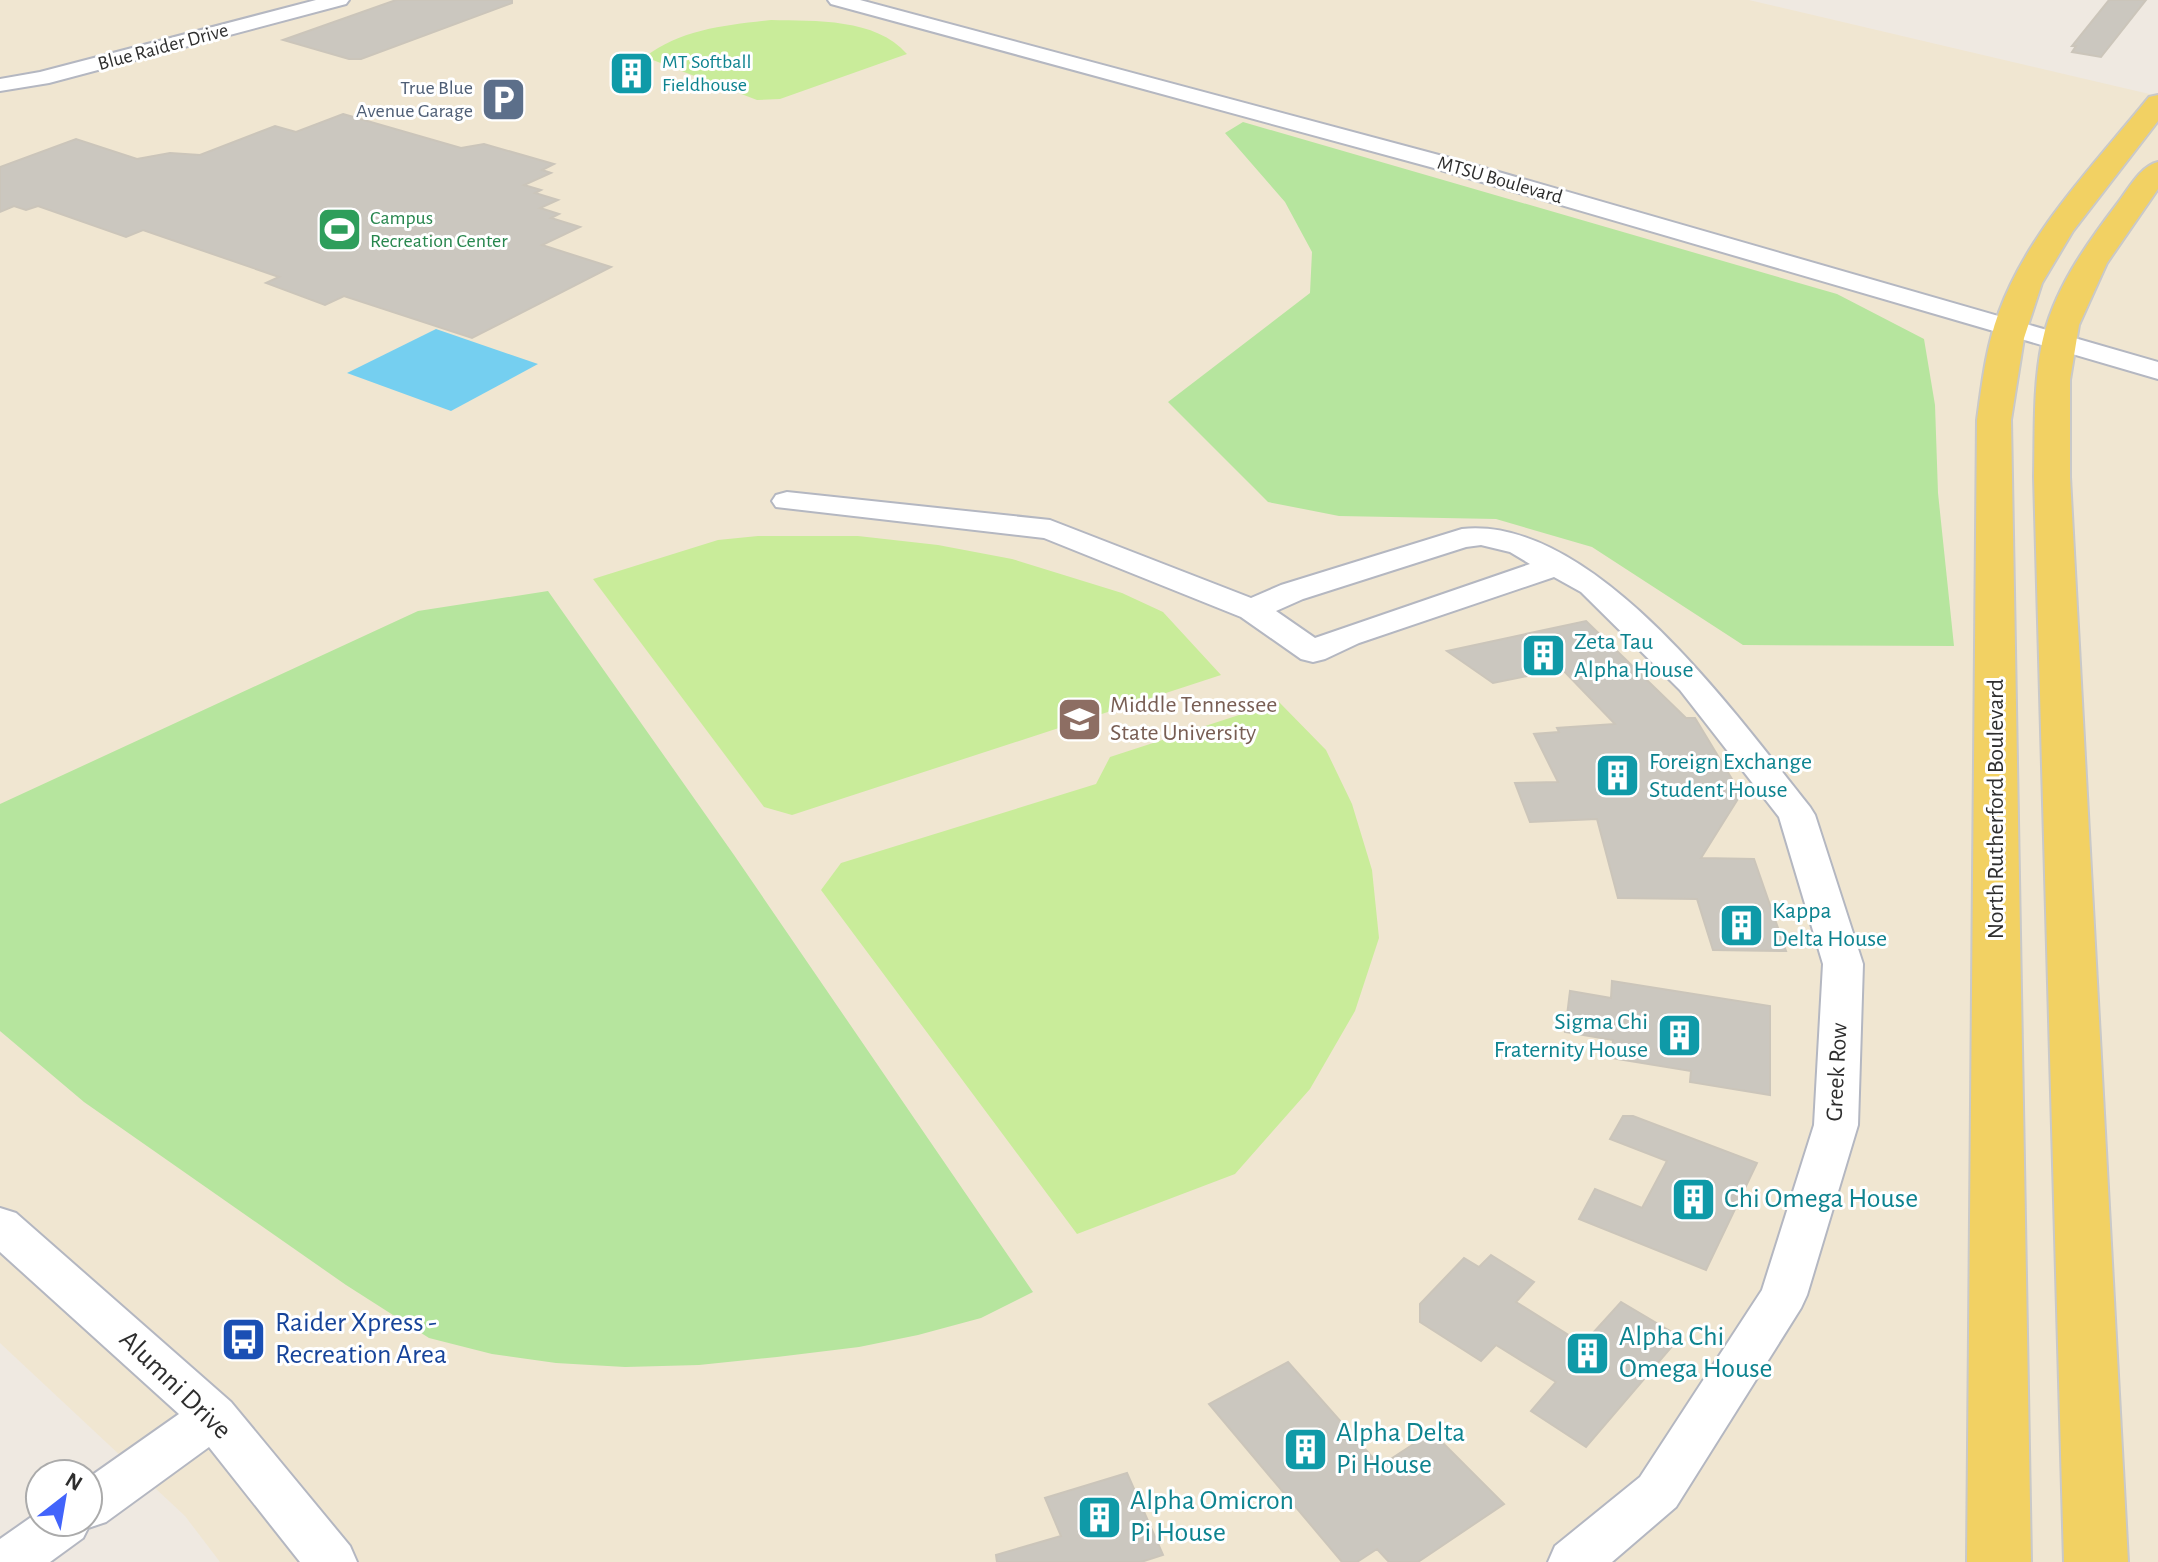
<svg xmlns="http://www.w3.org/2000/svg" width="2158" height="1562" viewBox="0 0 2158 1562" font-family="'Alegreya Sans',sans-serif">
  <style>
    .education { fill: #f0e6d1 }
    .green { fill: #b6e59e }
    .pitch { fill: #c9ec9a }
    .water { fill: #75cff0 }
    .building { fill: #cbc7bf; stroke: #cbc5ba; stroke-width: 2 }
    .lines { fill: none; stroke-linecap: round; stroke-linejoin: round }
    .minor-casing { stroke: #b4b7c1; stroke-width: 4 }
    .major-casing { stroke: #c9c9c9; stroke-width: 4 }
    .minor { fill: #fff; fill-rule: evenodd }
    .major { fill: #f2d163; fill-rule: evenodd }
    .labels { text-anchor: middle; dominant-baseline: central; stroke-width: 6; stroke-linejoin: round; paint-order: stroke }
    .far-street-label { font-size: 20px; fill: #2e2e2e; stroke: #fff }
    .far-culture-label { font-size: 20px; fill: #0d838f; stroke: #fff; text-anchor: start }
    .far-service-label { font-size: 20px; fill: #4e5e75; stroke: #fff; text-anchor: end }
    .far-leisure-label { font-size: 20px; fill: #27864d; stroke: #fff; text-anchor: start }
    .culture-label { font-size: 24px; fill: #0d838f; stroke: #fff; text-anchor: start }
    .education-label { font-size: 24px; fill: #785e54; stroke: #fff; text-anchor: start }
    .street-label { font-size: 24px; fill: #2e2e2e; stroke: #fff }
    .near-culture-label { font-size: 28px; fill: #0d838f; stroke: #fff; text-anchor: start }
    .near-transit-label { font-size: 28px; fill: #164399; stroke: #fff; text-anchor: start }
    .near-street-label { font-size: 28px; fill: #2e2e2e; stroke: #fff }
  </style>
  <rect width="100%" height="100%" fill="#efe9e1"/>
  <path class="education" d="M 0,0 L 1749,0 L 2158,96 L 2158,1562 L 220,1562 L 185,1516 L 0,1343 Z"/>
  <path class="green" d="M 1243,122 L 1837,294 L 1924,339 L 1935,405 L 1938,493 L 1954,646 L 1743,645 L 1592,547 L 1496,519 L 1339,516 L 1268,502 L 1168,402 L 1310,293 L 1312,252 L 1285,202 L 1225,133 Z
    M 548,591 L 734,855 L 1033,1292 L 981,1318 L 918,1335 L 859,1347 L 777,1357 L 699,1365 L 625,1367 L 556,1363 L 492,1354 L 429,1338 L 346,1285 L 84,1102 L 0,1031 L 0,804 L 418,611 Z"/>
  <path class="pitch" d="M 771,20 C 815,21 876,18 907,54 L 780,99 L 757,100 L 645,57 C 681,29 727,25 771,20 Z
    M 758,536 L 858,536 L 938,545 L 1012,559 L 1122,593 L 1163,612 L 1221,675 L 792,815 L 764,807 L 593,579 L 718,540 Z
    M 1279,702 L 1326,750 L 1352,804 L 1372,870 L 1379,938 L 1355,1011 L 1310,1089 L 1235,1174 L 1077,1234 L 821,890 L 841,863 L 1096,784 L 1110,757 Z"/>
  <path class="water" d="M 436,329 L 538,364 L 451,411 L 347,373 Z"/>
  <path class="building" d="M 396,0 L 512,0 L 512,3 L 361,59 L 349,59 L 283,40 Z
    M 2109,0 L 2146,0 L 2101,57 L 2072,52 L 2076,46 L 2072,46 Z
    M 343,114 L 461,148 L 484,144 L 554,164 L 542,170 L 551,173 L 524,185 L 541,190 L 535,193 L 558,200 L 540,208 L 559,214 L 551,218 L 580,227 L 542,245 L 611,267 L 472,338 L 344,296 L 325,305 L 266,283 L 279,277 L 143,230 L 126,237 L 38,206 L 26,210 L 14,206 L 0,212 L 0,167 L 76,139 L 137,159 L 170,153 L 200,155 L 275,126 L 296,132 Z
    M 1586,621 L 1686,718 L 1695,718 L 1741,794 L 1701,858 L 1754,859 L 1786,951 L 1713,950 L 1697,899 L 1618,898 L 1597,819 L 1530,822 L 1515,783 L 1558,782 L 1534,734 L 1559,732 L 1557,728 L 1615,724 L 1562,669 L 1493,683 L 1447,651 Z
    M 1612,981 L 1770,1006 L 1770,1095 L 1690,1082 L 1691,1071 L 1611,1058 L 1613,1040 L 1565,1032 L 1570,991 L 1611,998 Z
    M 1623,1116 L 1633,1116 L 1757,1163 L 1706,1270 L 1579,1219 L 1595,1189 L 1642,1208 L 1667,1161 L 1610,1139 Z
    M 1491,1255 L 1534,1282 L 1516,1302 L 1583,1344 L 1621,1302 L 1680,1337 L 1586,1447 L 1531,1411 L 1556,1382 L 1496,1345 L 1481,1361 L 1420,1322 L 1420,1304 L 1464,1258 L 1479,1267 Z
    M 1288,1362 L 1380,1466 L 1432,1432 L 1504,1504 L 1418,1562 L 1389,1562 L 1377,1549 L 1357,1562 L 1342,1562 L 1209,1404 Z
    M 1127,1473 L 1163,1555 L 1141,1562 L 997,1562 L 996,1555 L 1061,1536 L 1045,1498 Z"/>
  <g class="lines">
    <defs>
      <path id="minor" d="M 316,0 L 349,0 L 346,4 L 49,83 L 0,91 L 0,79 L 40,72 Z
        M 828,0 L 860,0 L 1450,158 L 2158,362 L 2158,379 L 1434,168 L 831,4 Z
        M 787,492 L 1050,520 L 1251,598 L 1281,585 L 1462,529 C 1594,515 1736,715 1810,807 L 1815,815 L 1863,964 L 1858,1125 L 1807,1295 L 1801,1308 L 1676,1507 L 1612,1562 L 1548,1562 L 1555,1546 L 1640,1477 L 1762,1290 L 1814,1125 L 1823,964 L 1779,817 L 1680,690 L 1581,592 L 1554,577 L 1359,643 L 1325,659 L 1313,662 L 1301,659 L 1241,617 L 1044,538 L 776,507 L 772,501 L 776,495 ZM 1481,545 L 1510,552 L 1530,564 L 1315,638 L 1276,611 L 1303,599 L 1466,547 Z
        M 0,1208 L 16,1213 L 231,1402 L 350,1546 L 357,1562 L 300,1562 L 209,1447 L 106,1522 L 88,1528 L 83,1538 L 50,1562 L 0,1562 L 0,1539 L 40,1511 L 40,1522 L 88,1522 L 88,1478 L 179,1414 L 0,1252 Z"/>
      <path id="major" d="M 2158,95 L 2158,121 L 2073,231 L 2042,283 L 2024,338 L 2011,420 L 2031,1562 L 1967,1562 L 1977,420 C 1982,384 1986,347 1999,312 C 2029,230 2095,164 2149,97 Z
        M 2158,162 L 2158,189 L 2107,263 L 2079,325 L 2070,380 L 2070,477 L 2128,1562 L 2064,1562 L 2034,477 C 2035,433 2033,387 2042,343 C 2053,291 2085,246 2117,204 C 2128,190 2140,166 2158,162 Z"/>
    </defs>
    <use href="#minor" class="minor-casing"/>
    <use href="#major" class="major-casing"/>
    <use href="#minor" class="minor"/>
    <use href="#major" class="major"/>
  </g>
  <defs>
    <symbol id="building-square" viewBox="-11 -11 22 22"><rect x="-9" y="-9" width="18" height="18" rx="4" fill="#0f9aa8" stroke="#fff"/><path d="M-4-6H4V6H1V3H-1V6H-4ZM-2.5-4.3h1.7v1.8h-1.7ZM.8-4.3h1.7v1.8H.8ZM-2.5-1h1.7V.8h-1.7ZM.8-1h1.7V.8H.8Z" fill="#fff"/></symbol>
    <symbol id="parking-square" viewBox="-11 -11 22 22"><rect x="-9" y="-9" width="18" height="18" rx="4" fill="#5c6f8a" stroke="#fff"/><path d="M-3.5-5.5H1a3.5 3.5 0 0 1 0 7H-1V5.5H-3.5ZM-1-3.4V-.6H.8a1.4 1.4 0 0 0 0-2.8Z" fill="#fff"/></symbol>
    <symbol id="stadium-square" viewBox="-11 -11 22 22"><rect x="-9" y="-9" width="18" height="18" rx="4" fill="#2e9e5b" stroke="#fff"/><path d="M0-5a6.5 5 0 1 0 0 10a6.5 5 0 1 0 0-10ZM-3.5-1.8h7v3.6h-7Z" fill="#fff"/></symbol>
    <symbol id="university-square" viewBox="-11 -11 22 22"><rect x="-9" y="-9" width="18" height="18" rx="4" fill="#8d6e63" stroke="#fff"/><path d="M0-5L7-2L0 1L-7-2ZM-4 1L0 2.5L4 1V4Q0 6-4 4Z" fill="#fff"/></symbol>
    <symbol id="bus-square" viewBox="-11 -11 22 22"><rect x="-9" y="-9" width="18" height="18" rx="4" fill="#1a4fb4" stroke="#fff"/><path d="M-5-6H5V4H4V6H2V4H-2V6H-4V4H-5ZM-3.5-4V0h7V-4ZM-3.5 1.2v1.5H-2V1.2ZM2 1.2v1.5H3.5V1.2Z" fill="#fff"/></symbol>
  </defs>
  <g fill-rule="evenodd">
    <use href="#building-square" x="606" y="48" width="51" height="51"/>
    <use href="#parking-square" x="478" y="74" width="51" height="51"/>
    <use href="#stadium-square" x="314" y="204" width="51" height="51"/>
    <use href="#building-square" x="1518" y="630" width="51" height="51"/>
    <use href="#university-square" x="1054" y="694" width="51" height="51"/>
    <use href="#building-square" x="1592" y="750" width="51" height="51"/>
    <use href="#building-square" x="1716" y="900" width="51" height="51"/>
    <use href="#building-square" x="1654" y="1010" width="51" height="51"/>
    <use href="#building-square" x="1668" y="1174" width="51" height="51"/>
    <use href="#bus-square" x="218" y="1314" width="51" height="51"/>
    <use href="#building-square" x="1562" y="1328" width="51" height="51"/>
    <use href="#building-square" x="1280" y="1424" width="51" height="51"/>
    <use href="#building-square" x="1074" y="1492" width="51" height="51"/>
  </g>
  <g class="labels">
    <g class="far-street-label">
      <text transform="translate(163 47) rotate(-15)">Blue Raider Drive</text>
      <text transform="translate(1500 180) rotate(16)">MTSU Boulevard</text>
    </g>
    <g class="far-culture-label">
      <text x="662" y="62">MT Softball<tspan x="662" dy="23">Fieldhouse</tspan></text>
    </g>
    <g class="far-service-label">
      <text x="473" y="88">True Blue<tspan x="473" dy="23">Avenue Garage</tspan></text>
    </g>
    <g class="far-leisure-label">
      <text x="370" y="218">Campus<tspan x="370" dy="23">Recreation Center</tspan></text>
    </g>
    <g class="culture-label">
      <text x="1574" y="642">Zeta Tau<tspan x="1574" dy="28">Alpha House</tspan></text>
      <text x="1649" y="762">Foreign Exchange<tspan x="1649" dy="28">Student House</tspan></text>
      <text x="1772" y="911">Kappa<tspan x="1772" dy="28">Delta House</tspan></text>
      <text x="1648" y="1022" text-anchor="end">Sigma Chi<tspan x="1648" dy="28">Fraternity House</tspan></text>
    </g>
    <g class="education-label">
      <text x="1110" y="705">Middle Tennessee<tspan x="1110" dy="28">State University</tspan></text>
    </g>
    <g class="street-label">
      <text transform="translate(1996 809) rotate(-90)">North Rutherford Boulevard</text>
      <text transform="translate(1837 1072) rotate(-87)">Greek Row</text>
    </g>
    <g class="near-culture-label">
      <text x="1724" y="1199">Chi Omega House</text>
      <text x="1619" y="1337">Alpha Chi<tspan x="1619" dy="32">Omega House</tspan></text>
      <text x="1336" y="1433">Alpha Delta<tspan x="1336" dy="32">Pi House</tspan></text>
      <text x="1130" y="1501">Alpha Omicron<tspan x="1130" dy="32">Pi House</tspan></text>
    </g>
    <g class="near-transit-label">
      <text x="275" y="1323">Raider Xpress -<tspan x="275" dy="32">Recreation Area</tspan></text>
    </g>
    <g class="near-street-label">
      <text transform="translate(175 1385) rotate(44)">Alumni Drive</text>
    </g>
  </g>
  <g transform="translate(64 1498) rotate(31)"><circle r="38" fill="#ffffff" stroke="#ababab" stroke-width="2"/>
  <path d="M0-6L14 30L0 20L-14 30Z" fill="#4264fb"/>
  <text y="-12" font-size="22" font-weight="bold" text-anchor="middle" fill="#2e2e2e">N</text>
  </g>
</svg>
